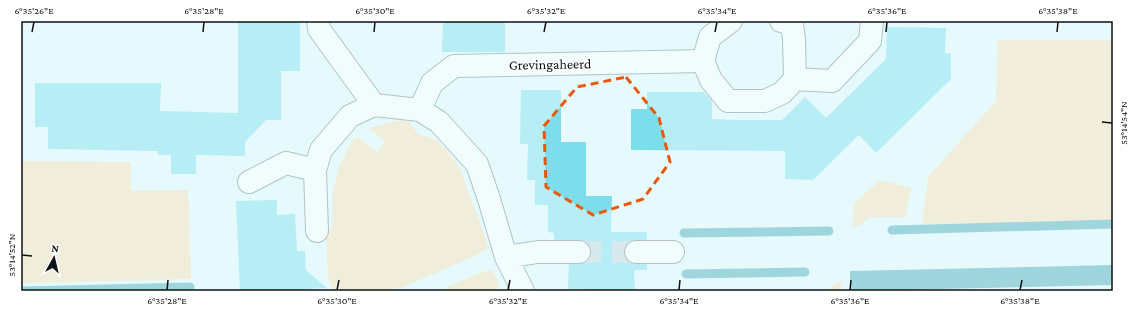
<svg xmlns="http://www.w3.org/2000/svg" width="1134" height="312" viewBox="0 0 1134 312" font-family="'Crimson Pro',serif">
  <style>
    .green { fill: #fde1b1 }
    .water { fill: #4aabb9 }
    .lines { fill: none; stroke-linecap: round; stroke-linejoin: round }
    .stream { stroke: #4aabb9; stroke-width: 9 }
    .building { fill: #7eddeb }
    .minor-tunnel { stroke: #c5d6d9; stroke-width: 22; stroke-dasharray: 22 11; stroke-linecap: butt }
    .minor-casing { stroke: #718285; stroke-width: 24 }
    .minor { stroke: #fff; stroke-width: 22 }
    .marked { fill: none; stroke: #e8590c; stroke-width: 3; stroke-dasharray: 8 5; stroke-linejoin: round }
    .ticks { fill: none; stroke: #0d1314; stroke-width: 1.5 }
    .labels { text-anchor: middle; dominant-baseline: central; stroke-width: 4; stroke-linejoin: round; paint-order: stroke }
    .street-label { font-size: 14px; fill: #0d1314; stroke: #fff }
    .neatline { fill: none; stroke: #0d1314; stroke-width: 1.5 }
    .ticks-label { font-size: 10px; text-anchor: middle; fill: #0d1314 }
  </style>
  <rect width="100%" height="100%" fill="#e6f9fc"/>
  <path class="green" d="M 998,40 L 1113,40 L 1113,221 L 922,224 L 928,177 L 996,101 Z
    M 400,120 L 410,122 L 417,133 L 437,141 L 447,150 L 460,169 L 489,248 L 470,258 L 403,287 L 384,291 L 333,291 L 328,276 L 326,238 L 332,226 L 332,197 L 339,166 L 352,141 L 358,137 L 377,153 L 385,141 L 369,128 Z
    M 21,161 L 131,162 L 131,191 L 188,190 L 191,279 L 21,283 Z
    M 880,180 L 911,188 L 905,217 L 869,217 L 862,224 L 853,227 L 854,203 Z
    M 492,270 L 499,283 L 498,291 L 438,291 L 482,272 Z
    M 837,282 L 841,282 L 842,291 L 826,291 Z"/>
  <path class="water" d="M 1113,265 L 1113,285 L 850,291 L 850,271 Z"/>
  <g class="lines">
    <path class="stream" d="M 892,230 L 1113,224
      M 684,233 L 829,231
      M 686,274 L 805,272
      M 21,291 L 190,287"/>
  </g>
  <path class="building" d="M 238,21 L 300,21 L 300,71 L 281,71 L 281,120 L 266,120 L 245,142 L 245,156 L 196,155 L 196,174 L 171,174 L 171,155 L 158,155 L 158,151 L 48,149 L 48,127 L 35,127 L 35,83 L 161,83 L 160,111 L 238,113 Z
    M 443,21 L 505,21 L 505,52 L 442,52 Z
    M 887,27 L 946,28 L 945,53 L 951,54 L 951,79 L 876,153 L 859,135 L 813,180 L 785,179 L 785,151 L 631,150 L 631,109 L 647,109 L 647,92 L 704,92 L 712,101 L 712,119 L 738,120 L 782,120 L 805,97 L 826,118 L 886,59 Z
    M 521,90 L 561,90 L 561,142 L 586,142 L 586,196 L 612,196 L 611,232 L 647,232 L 647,240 L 630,241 L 625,245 L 624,252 L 625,258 L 630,263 L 647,264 L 647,270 L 634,270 L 635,290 L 586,291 L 587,289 L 568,289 L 569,264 L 585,263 L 590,258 L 591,252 L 590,245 L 585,241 L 579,240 L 554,240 L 554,233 L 548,232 L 548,205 L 535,205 L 535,180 L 527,180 L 528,144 L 520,144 Z
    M 277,200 L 277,215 L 295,214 L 297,251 L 305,251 L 306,270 L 327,288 L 307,289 L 307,291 L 240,291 L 236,201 Z"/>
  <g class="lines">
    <path class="minor-tunnel" d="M 579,252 L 636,252"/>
    <defs>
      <path id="minor" d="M 318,21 L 319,29 L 374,105
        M 781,21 L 792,24 L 794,39 L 795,79
        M 703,61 L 710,37 L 731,21
        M 420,110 L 432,83 L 454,66 L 703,61 L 711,80 L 728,101 L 765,101 L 782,93 L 795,79 L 832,81 L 870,41 L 872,21
        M 249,182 L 286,163 L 315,170
        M 317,231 L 315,170 L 321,150 L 350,116 L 374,105 L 420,110 L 439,122 L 477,164 L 489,199 L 506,257 L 523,291
        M 636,252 L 673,252
        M 506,257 L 538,252 L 579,252"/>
    </defs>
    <use href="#minor" class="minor-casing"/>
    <use href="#minor" class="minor"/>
  </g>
  <path d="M0 0H1134V312H0ZM 626,77 L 659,118 L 670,162 L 643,199 L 593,215 L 546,187 L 544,126 L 577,87 Z" fill="#e6f9fc" fill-opacity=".55" fill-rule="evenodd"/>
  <path class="marked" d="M 626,77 L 659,118 L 670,162 L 643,199 L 593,215 L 546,187 L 544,126 L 577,87 Z"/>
  <path class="ticks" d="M 32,32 L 34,22M 203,32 L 204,22M 374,32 L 375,22M 544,32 L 546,22M 715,32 L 717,22M 886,32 L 887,22M 1057,32 L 1058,22M 1102,122 L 1112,123M 22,255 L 32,256M 167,290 L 168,280M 337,290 L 339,280M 508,290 L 510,280M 679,290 L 680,280M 850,290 L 851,280M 1020,290 L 1022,280"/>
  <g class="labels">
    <g class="street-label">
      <text transform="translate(550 64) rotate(-1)">Grevingaheerd</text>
    </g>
  </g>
  <rect width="1134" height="312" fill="none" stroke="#ffffff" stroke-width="44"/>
  <g transform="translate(54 258) rotate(8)" stroke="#ffffff" stroke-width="3" paint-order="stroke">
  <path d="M0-3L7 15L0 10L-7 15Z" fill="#0d1314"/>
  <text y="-6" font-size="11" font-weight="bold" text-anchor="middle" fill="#0d1314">N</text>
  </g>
  <rect x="22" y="22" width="1090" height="268" class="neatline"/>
  <g class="ticks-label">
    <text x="34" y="14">6°35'26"E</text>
    <text x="204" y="14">6°35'28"E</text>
    <text x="375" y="14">6°35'30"E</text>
    <text x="546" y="14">6°35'32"E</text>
    <text x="717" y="14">6°35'34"E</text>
    <text x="887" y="14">6°35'36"E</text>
    <text x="1058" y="14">6°35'38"E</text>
    <text transform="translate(1123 123) rotate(-90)" y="4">53°14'54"N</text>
    <text transform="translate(11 255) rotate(-90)" y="4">53°14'52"N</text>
    <text x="167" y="304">6°35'28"E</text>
    <text x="337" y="304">6°35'30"E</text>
    <text x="508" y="304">6°35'32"E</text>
    <text x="679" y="304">6°35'34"E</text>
    <text x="850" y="304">6°35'36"E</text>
    <text x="1020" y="304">6°35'38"E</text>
  </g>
</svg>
